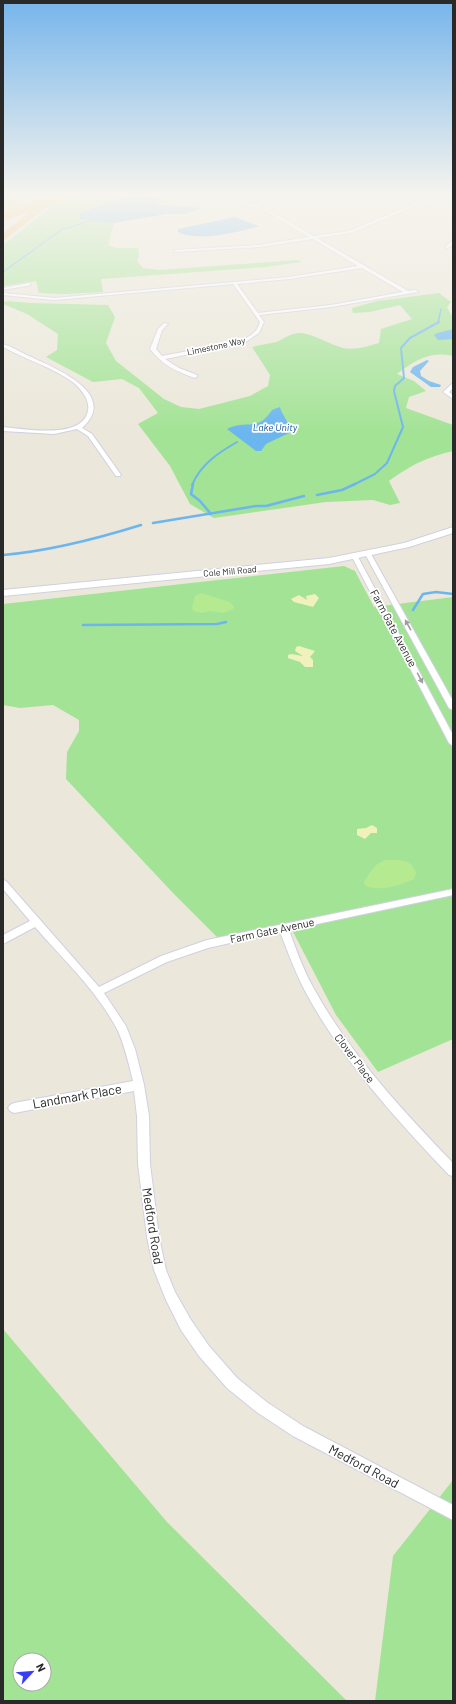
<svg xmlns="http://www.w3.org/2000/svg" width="456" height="1704" viewBox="0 0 456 1704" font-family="Barlow,sans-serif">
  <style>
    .green { fill: #a3e396; fill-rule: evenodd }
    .sand { fill: #f1f1bd }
    .pitch { fill: #b6ea91 }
    .water { fill: #6cb6ef }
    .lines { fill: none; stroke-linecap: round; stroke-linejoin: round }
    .stream-far2 { stroke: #6cb6ef; stroke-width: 1.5 }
    .stream-far1 { stroke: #6cb6ef; stroke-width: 2 }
    .stream { stroke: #6cb6ef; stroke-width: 2.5 }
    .street-casing { stroke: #d0d0e2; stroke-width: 2 }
    .secondary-casing { stroke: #d0d0e2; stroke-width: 2 }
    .primary-casing { stroke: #c7c7c7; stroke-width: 2 }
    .highway-casing { stroke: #c7c7c7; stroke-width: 2 }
    .street { fill: #fff; fill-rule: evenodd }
    .secondary { fill: #fff; fill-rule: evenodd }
    .primary { fill: #f1e759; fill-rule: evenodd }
    .highway { fill: #ffb952; fill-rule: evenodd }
    .highway-bridge-casing { stroke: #c7c7c7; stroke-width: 9; stroke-linecap: butt }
    .highway-bridge { stroke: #ffb952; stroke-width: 8 }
    .oneway { fill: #9f9f9f }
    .labels { text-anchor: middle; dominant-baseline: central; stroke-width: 3.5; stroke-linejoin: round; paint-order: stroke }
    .far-street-label { font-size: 9px; fill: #292929; stroke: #fff }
    .far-water-label { font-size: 10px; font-style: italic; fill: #0c529a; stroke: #fff }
    .street-label { font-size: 11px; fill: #292929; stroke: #fff }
    .near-street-label { font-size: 13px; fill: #292929; stroke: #fff }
  </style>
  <rect width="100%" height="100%" fill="#ebe7da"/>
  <path class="green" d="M 3,194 L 23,194 L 3,210 Z
    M 79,194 L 134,194 C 116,202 97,206 79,214 L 80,219 L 114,223 L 108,245 L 116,248 L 138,248 L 139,256 L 137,261 L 143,268 L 160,270 L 298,260 L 301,262 L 266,267 L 101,279 L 103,292 L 67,294 L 39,293 L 36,281 L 3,286 L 3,245 L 59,201 Z
    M 161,194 L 187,194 L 168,203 L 153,204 Z
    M 439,293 L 451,302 L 447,307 L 453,318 L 453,356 C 429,351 416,360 397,374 L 414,381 L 426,391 L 409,397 L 406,408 L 453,425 L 453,451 C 427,457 411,465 389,481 L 400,503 L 390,505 L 373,500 L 326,502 L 214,518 L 190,504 L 170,466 L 138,424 L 158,413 L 139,388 L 122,379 L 93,382 L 46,357 L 57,350 L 58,334 L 27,314 L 3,304 L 3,302 L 8,301 L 31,303 L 108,305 L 115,317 L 106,343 L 116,361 L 164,399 L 181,407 L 199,409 L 250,396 L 268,386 L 270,375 L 252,347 C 260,345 268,344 276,342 C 286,338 291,332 302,333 C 314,335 326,342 337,346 C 351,352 365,347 379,343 L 381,329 L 412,319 L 400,305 L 370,312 L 353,313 L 352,308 L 377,301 Z
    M 344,566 L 355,571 L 374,607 L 453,597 L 453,1039 L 378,1072 L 336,1015 L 289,924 L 218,938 L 173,893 L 66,779 L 67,752 L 79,731 L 79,720 L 53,705 L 20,708 L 3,705 L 3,604 Z
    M 3,1329 L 167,1522 L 347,1701 L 3,1701 ZM 20,1660 L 44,1660 L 44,1684 L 20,1684 Z
    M 453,1480 L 453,1701 L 375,1701 L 393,1556 Z"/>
  <path class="sand" d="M 315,594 L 319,598 L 313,607 L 294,602 L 291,599 L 299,595 L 307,600 L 306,596 Z
    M 299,646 L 315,651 L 310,657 L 313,660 L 313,667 L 305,667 L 300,662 L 288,658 L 288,655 L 291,654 L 303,656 L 295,651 L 296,647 Z
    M 372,825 L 377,828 L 377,833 L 371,833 L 365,839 L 357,835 L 357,829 L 366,828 Z"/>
  <path class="pitch" d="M 201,593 L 230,602 L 234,607 L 233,609 L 224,613 L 210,611 L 202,613 L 193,611 L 192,608 L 195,596 Z
    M 387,860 C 400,860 412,859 416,873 L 414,879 C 401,885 380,892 366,886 L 364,882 C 370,872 375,862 387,860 Z"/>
  <path class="water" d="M 134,194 L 161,194 L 154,204 L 202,208 L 185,214 L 166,214 L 114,223 L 80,219 L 79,214 C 97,206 116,202 134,194 Z
    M 235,217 L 259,226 C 239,232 197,242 178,232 L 178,229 Z
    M 453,329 L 453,339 L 438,340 L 434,335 L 437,333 Z
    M 427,360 L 429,361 L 420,371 L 421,376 L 429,381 L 441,385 L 440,387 L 431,387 L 410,372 L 413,367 Z
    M 280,407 C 282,416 292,425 289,433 L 266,444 L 261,451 L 256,451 L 227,429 C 247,419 257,433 272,410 Z"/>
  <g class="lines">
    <path class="stream-far2" d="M 3,272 L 61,230 L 92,220
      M 438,323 L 441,309"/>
    <path class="stream-far1" d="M 192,485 C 201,464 218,453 237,442
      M 353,485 L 375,474 L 387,463 L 403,427 L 394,391 L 395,386 L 404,378 L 401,348 L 410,338 L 439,322"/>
    <path class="stream" d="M 193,484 L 191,494 L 200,501 L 211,514
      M 317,495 L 342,490 L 355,484
      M 153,523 L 256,506 L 266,506 L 304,496
      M 3,555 C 50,551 96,539 141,525
      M 413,610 L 423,594 L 436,592 L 453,594
      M 83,625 L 217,624 L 226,622"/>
    <defs>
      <path id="street" d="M 217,194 C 227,194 233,199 242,201 C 251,202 269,194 281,194 L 247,203 L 269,210 L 314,236 L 349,231 L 413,204 L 384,194 L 391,194 L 417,203 L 449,194 L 453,195 L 418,205 L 351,233 L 317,238 L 408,291 L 416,290 L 418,292 L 331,307 L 259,315 L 264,322 L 259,333 L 244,343 L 165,359 L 179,368 L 197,375 L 197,377 L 195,378 C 177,372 161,364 150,349 L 158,329 L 164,323 L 168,324 L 162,330 L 156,349 L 162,356 L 241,341 C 250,336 257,333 260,322 L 233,284 L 54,300 L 3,295 L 3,293 L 54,298 L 289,277 L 358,266 L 313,239 L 259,247 L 174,252 L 175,250 L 259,245 L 309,237 L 267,212 ZM 362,268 L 403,292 L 331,305 L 258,313 L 237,284 L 289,279 Z
        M 452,241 L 453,241 L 453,244 L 448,248 L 446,248 L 446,246 Z
        M 29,283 L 31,285 L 3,290 L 3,288 Z
        M 3,344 C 13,347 22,353 31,357 C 55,368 120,394 82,428 L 92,434 L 121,475 L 120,476 L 116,476 L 88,436 L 77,429 L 54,434 L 3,431 L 3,427 C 25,429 84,440 88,410 C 90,400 81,389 74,383 C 53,367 26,360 3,347 Z
        M 453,383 L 453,388 L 449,392 L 453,395 L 453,399 L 443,392 Z
        M 368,552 L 371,554 L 453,701 L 453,710 L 449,708 L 365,554 Z
        M 355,555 L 358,557 L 453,735 L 453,746 L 449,743 L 352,557 Z
        M 3,880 L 6,881 L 99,987 L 161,956 L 207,940 L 453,889 L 453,895 L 289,930 C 296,949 303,969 313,987 C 349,1053 401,1109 453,1163 L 453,1176 L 449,1175 C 395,1118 342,1060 305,991 C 295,972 288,952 280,932 L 208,948 L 167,962 L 104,993 L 126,1026 L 135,1049 L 144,1085 L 149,1116 L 150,1164 L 159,1237 L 166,1270 L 175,1292 L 191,1320 L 209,1346 L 237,1378 L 268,1403 L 303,1426 L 453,1505 L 453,1520 L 293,1436 L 258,1413 L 227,1388 L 199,1356 L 181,1330 L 166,1300 L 154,1270 L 147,1237 L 138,1164 L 137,1116 L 134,1091 L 14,1113 L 10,1111 L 8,1108 L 10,1105 L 14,1103 L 133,1081 C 129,1065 125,1047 118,1031 C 98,992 64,960 35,927 L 3,944 L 3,935 L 30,921 L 3,889 Z"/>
      <path id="secondary" d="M 453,527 L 453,533 L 409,547 L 329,564 L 3,596 L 3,590 L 329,558 L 404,543 Z"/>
      <path id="primary" d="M 25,194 L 32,194 L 3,216 L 3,211 Z"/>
      <path id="highway" d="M 55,194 L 63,194 L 3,240 L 3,234 Z"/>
    </defs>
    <use href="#street" class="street-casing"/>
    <use href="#secondary" class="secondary-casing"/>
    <use href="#primary" class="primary-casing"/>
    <use href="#highway" class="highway-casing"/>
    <use href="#street" class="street"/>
    <use href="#secondary" class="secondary"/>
    <use href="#primary" class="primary"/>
    <use href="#highway" class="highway"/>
    <defs>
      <path id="highway-bridge" d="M 3,216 L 71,194"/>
    </defs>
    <use href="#highway-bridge" class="highway-bridge-casing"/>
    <use href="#highway-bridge" class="highway-bridge"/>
  </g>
  <defs><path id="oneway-solid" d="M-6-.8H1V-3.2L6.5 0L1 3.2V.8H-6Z"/></defs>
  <g class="oneway">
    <use href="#oneway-solid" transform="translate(408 625) rotate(-119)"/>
    <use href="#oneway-solid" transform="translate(420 678) rotate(62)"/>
  </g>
  <linearGradient id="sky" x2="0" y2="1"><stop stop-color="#76b5eb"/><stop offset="0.45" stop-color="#f6f4ee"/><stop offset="1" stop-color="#f6f4ee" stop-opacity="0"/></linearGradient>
  <rect width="456" height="433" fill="url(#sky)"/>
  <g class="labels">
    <g class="far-street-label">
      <text transform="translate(216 346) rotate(-12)">Limestone Way</text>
      <text transform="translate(230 571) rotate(-5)">Cole Mill Road</text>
    </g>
    <g class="far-water-label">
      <text x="275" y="427">Lake Unity</text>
    </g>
    <g class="street-label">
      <text transform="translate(394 628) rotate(62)">Farm Gate Avenue</text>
      <text transform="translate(272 930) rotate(-12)">Farm Gate Avenue</text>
      <text transform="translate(355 1058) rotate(53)">Clover Place</text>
    </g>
    <g class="near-street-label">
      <text transform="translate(77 1096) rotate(-10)">Landmark Place</text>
      <text transform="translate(153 1226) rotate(81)">Medford Road</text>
      <text transform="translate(364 1466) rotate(28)">Medford Road</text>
    </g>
  </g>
  <rect width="456" height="1704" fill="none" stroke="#292929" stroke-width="8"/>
  <g transform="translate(32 1672) rotate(64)"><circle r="19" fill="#ffffff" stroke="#a9a9a9"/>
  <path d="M0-3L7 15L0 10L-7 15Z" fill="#383cfb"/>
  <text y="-6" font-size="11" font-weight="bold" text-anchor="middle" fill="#292929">N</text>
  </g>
</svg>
